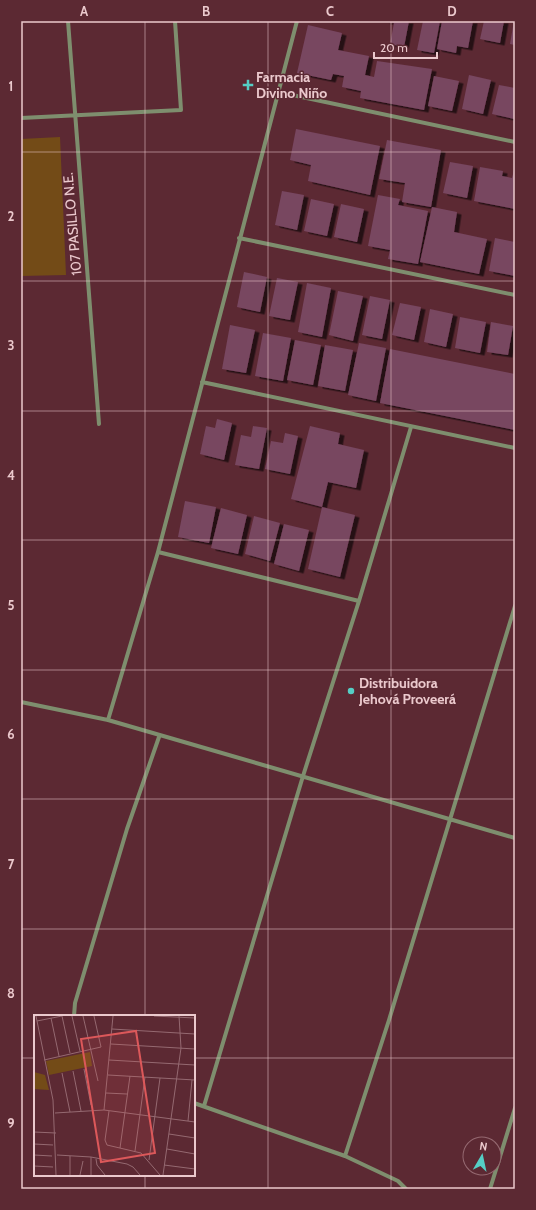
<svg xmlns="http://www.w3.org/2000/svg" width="536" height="1210" viewBox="0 0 536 1210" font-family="Cabin,sans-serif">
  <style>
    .green { fill: #734b17 }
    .building { fill: #784660; filter: url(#shadow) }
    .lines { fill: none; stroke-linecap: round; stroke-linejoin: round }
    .minor { stroke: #7e8e6e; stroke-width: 4 }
    .grid { fill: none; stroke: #ebc9cd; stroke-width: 1; stroke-opacity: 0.55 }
    .poi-dot { fill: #55cec5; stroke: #5c2933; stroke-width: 1.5 }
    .labels { text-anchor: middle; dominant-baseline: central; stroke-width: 3; stroke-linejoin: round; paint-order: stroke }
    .poi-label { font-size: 14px; font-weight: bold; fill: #ebc9cd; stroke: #5c2933; text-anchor: start }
    .street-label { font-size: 14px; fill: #ebc9cd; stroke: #5c2933 }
    .inset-road { fill: none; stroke: #956971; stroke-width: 1 }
    .view { fill: #dc585a; fill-opacity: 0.15; stroke: #dc585a; stroke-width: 2 }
    .inset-edge { fill: none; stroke: #ebc9cd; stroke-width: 2 }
    .neatline { fill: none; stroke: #ebc9cd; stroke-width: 1.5 }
    .grid-label { font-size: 13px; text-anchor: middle; font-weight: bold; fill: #ebc9cd }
  </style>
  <defs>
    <filter id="shadow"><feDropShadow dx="4.5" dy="2.5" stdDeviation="0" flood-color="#0009"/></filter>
  </defs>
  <rect width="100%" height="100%" fill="#5c2933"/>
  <path class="green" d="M 60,137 L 66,275 L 21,276 L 21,139 Z"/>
  <path class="building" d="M 384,21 L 409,21 L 404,47 L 390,44 L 394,23 Z
    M 423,21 L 440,21 L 434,53 L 417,50 Z
    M 442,21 L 473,21 L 468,48 L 457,46 L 456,53 L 437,49 Z
    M 484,21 L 504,21 L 500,43 L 480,39 Z
    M 514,21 L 515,21 L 515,45 L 510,44 Z
    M 308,25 L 342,33 L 338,50 L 369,56 L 365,75 L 374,77 L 377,61 L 432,69 L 424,110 L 360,98 L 361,91 L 342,87 L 344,76 L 333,74 L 331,80 L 297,73 Z
    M 469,75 L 491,80 L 483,114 L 462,109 Z
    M 434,76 L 459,81 L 452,111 L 428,106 Z
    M 499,85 L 515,88 L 514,119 L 492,114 Z
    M 296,129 L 380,146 L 370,195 L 308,181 L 311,165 L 290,160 Z
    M 387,140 L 441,150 L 431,207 L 402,202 L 405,183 L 379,179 Z
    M 450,162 L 473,166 L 467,198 L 443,193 Z
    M 480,167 L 503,171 L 502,176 L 512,178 L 515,167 L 515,209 L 474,201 Z
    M 282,191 L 304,195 L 297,230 L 275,225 Z
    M 378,195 L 400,199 L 398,205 L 428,211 L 418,264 L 388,259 L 390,250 L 368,246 Z
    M 311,199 L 334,204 L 327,236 L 304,231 Z
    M 341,204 L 364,209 L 357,242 L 334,237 Z
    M 432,207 L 457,212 L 454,232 L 487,239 L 479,274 L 420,262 Z
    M 495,238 L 515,242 L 515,276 L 489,271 Z
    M 244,272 L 267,277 L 260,312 L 237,307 Z
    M 277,278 L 298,282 L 290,320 L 269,316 Z
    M 307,283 L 331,288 L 322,337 L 298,332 Z
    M 338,291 L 363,296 L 353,341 L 329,335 Z
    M 370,296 L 390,300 L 382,339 L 362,335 Z
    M 400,303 L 421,307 L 414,340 L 392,335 Z
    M 430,309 L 453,314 L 446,347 L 424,342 Z
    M 460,317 L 486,322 L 480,353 L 455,348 Z
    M 491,322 L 513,326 L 508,355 L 487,352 Z
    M 230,325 L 255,330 L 246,373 L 222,369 Z
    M 263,333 L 291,338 L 283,381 L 255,376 Z
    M 295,340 L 321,345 L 313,385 L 287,380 Z
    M 359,343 L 386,348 L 376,401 L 348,395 Z
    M 325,345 L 353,350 L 345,391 L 318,386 Z
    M 390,349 L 515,374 L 515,430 L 380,403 Z
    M 217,419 L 232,423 L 224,460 L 200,454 L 206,426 L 215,428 Z
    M 253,426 L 267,428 L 259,469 L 235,465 L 241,435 L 251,437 Z
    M 310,426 L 340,433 L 338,444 L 364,450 L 356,488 L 328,482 L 322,507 L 291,499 Z
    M 285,433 L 298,436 L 290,474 L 265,469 L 271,441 L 283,443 Z
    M 185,501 L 216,507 L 209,543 L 178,537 Z
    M 322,507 L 355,515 L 340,577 L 308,569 Z
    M 221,508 L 247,515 L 238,554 L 211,548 Z
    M 254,516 L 280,523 L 270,561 L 245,554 Z
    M 284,524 L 309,530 L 299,571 L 274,564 Z"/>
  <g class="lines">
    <path class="minor" d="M 68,21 L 99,424
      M 278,92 L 515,142
      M 21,118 L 181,110 L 175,21
      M 239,238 L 515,295
      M 202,382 L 515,448
      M 158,552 L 359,601
      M 21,702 L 108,720 L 515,838
      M 108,720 L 158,552 L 297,21
      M 74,1016 L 75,1003 L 127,829 L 159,737
      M 194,1103 L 345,1156 L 398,1181 L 406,1189
      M 204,1106 L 303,776 L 359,601 L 411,427
      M 345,1156 L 389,1020 L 515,606
      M 490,1189 L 515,1108"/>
  </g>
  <path class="grid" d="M 145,21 L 145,1016M 268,21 L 268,1189M 391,21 L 391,1189M 21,152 L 515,152M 21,281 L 515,281M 21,411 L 515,411M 21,540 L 515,540M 21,670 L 515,670M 21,799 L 515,799M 21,929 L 515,929M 21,1058 L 35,1058M 194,1058 L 515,1058M 145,1175 L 145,1189"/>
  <g class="poi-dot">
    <path d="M246 79h4v4h4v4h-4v4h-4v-4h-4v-4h4z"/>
    <circle cx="351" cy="691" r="4"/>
  </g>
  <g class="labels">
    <g class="poi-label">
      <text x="256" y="77">Farmacia<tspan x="256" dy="16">Divino Niño</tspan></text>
      <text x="359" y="683">Distribuidora<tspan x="359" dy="16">Jehová Proveerá</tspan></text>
    </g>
    <g class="street-label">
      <text transform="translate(72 224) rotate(-95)">107 PASILLO N.E.</text>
    </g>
  </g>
  <g transform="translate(34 1015)">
    <rect width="161" height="161" fill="#5c2933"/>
    <path d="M 56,37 L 58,51 L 15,60 L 12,46 ZM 0,57 L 11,60 L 15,75 L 0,74 Z" fill="#734b17"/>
    <path class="inset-road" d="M 2,1 L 19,85 L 22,160M 28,1 L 36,38M 38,1 L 46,36M 49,1 L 64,66M 120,1 L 161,3M 17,3 L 25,41M 3,6 L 28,1M 78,14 L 161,19M 77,29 L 161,34M 10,45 L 67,32 L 60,1M 75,45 L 161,50M 50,54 L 57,90M 39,56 L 47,96M 28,58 L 36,97M 74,60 L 161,65M 72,78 L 93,79M 70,95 L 79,1M 75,96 L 71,125 L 73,130 L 107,138 L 126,160M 21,98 L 70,95 L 161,107M 154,106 L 158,65M 0,117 L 22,118M 135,119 L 161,123M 0,129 L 19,130M 86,133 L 96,61M 133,134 L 161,139M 101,136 L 111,62M 0,140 L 18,141M 23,140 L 57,142 L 93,149 L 99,152 L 106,160M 57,142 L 57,160M 62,144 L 63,150 L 71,160M 115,145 L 126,63M 130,150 L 161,154M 0,151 L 19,152M 36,160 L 36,141M 46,160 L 49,146M 129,160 L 147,33 L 145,1"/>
    <path class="view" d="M 102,16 L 121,138 L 67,147 L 47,24 Z"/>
    <rect width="161" height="161" class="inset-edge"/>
  </g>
  <rect width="536" height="1210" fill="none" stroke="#5c2933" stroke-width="44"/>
  <g transform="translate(482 1156) rotate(9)"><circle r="19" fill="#5c2933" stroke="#956971"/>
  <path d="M0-3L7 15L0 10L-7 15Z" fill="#55cec5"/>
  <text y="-6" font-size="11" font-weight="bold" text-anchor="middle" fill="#ebc9cd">N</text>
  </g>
  <path d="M374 52v6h63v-6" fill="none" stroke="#ebc9cd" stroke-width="2"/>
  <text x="380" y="52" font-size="12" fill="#ebc9cd" stroke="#5c2933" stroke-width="3" paint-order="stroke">20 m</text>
  <rect x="22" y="22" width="492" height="1166" class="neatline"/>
  <g class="grid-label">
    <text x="84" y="16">A</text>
    <text x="206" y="16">B</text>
    <text x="330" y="16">C</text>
    <text x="452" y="16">D</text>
    <text x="11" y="91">1</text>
    <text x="11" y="221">2</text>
    <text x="11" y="350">3</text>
    <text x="11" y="480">4</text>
    <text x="11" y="610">5</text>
    <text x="11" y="739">6</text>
    <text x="11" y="869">7</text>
    <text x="11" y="998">8</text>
    <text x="11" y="1128">9</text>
  </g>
</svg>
